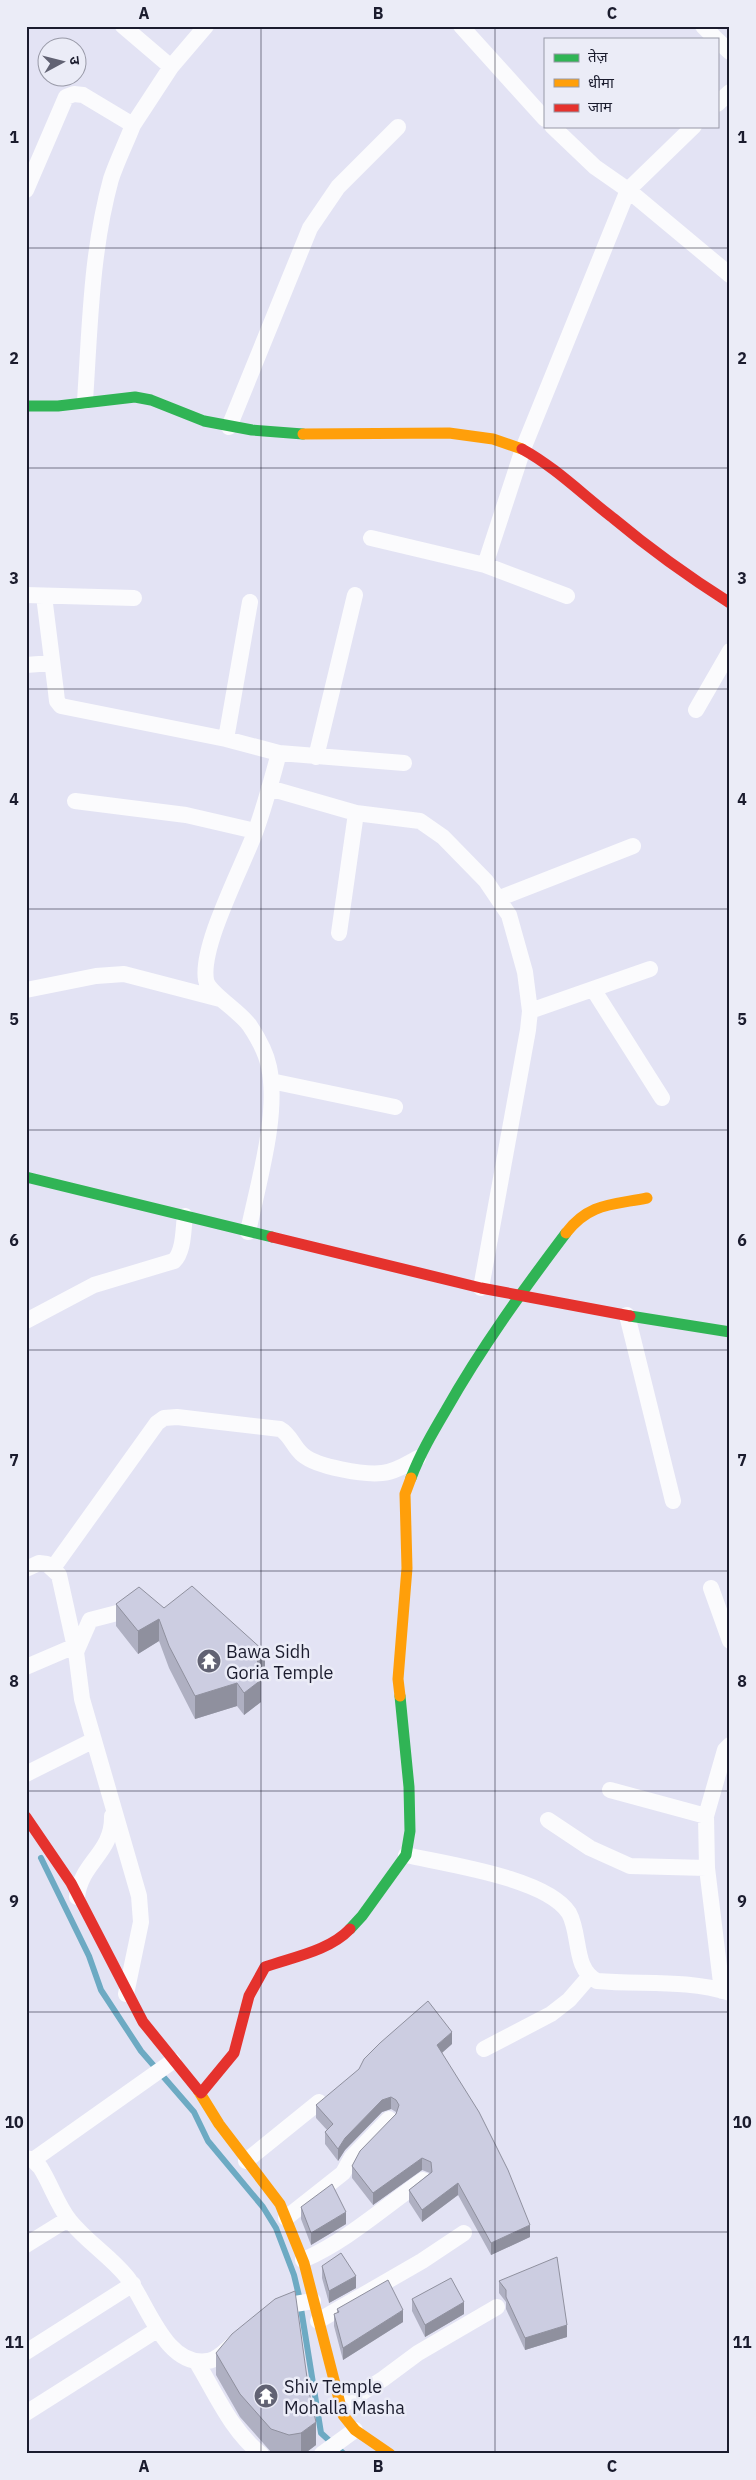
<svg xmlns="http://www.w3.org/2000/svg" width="756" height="2480" viewBox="0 0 756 2480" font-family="'IBM Plex Sans','Noto Sans Devanagari',sans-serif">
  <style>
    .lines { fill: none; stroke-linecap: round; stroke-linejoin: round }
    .stream { stroke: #6daac3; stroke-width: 6 }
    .street { stroke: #fbfbfd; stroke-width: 16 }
    .fast { stroke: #30b455; stroke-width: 11 }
    .slow { stroke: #ff9f0a; stroke-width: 11 }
    .jam { stroke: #e5322d; stroke-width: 11 }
    .wall { fill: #afb0c2 }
    .shaded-wall { fill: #8f909e }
    .building { fill: #cccde1; stroke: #8f909e }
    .grid { fill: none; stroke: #1b1c2e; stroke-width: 1; stroke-opacity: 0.55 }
    .labels { text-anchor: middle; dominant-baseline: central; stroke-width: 5; stroke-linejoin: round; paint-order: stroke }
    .poi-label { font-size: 18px; fill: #1b1c2e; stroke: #ebecf7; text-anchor: start }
    .neatline { fill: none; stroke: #1b1c2e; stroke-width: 2 }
    .grid-label { font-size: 16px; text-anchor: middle; font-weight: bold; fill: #1b1c2e }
  </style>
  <rect width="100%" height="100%" fill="#e3e3f4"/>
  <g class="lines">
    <path class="stream" d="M 41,1858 L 89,1956 L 101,1990 L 141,2051 L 194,2112 L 208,2141 L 263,2207 L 276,2228 L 294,2275 L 299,2296 L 321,2433 L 344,2454"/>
    <path class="street" d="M 123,26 L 171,67
      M 461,26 L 545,119
      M 703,26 L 716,39
      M 717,40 L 730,52
      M 717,104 L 730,92
      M 552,126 L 595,167 L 628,190 L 730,275
      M 26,190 L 66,97 L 74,94 L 83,95 L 133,125 L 171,67 L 206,26
      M 85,401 C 90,326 91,252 111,179 C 117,161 126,143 133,125
      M 229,427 L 310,228 L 338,187 L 398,127
      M 371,538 L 485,565 L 567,596
      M 485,565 L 523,449 L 628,190 L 694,126
      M 26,595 L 134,598
      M 44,596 L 56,692 L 57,701 L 61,706 L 226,739 L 279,753 L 404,763
      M 26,665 L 52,663
      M 696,710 L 730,651
      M 226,739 L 250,602
      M 316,757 L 355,595
      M 269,788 L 356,813 L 420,821 L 443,837 L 486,881 L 509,915 L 525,972 L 530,1011 L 528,1030 L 481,1288
      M 75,801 L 186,815 L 255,831
      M 500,898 L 633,846
      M 339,933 L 356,813
      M 593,989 L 662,1098
      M 26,990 L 96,976 L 124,974 L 220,999
      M 530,1011 L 650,969
      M 271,1081 L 395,1107
      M 248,1232 C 258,1183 279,1115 269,1067 C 266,1052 258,1038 250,1026 C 240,1011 208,993 206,980 C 200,946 243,866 256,830 C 265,805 272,779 279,753
      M 627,1315 L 673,1501
      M 26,1321 L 94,1285 L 174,1261 C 184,1251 183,1230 185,1216
      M 53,1568 L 157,1423 L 164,1418 L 177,1417 L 280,1429 C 291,1435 293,1447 303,1455 C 317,1467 364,1475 382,1473 C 395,1472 407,1464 418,1458
      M 26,1569 L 39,1563 L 47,1564 L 59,1575 L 76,1652
      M 711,1588 L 730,1641
      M 121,1612 L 90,1620 L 76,1652 L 82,1699 L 139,1896 L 141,1922 L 126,1994
      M 26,1667 L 75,1646
      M 26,1774 L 94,1740
      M 610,1790 L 706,1816 L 707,1868 L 722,1991
      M 706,1816 L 725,1750 L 730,1745
      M 548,1820 L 590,1848 L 630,1866 L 707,1868
      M 406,1855 C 446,1864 547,1878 569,1913 C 581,1935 573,1969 597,1981 C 641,1985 687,1979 730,1993
      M 77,1897 C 81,1862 113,1853 112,1816
      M 484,2049 L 551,2014 L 569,2000 L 589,1977
      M 26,2158 L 33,2160 L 40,2167 C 51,2184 57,2205 70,2221 C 87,2242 110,2256 127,2277 C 147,2302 165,2368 208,2361 C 217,2360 226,2350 233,2344
      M 33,2160 L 173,2061
      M 246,2161 L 319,2102
      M 286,2218 L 343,2173 L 352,2157 L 389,2119
      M 26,2245 L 68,2219
      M 303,2260 C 347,2241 384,2207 423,2180
      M 275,2310 L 289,2305 L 313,2301
      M 318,2321 L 422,2261 L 464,2233
      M 26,2352 L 133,2284
      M 196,2361 C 215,2392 231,2431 261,2454
      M 341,2406 L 383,2379 L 418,2353 L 497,2307
      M 26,2413 L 157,2330
      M 322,2454 L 355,2430"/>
    <path class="fast" d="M 26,406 L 58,406 L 135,397 L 151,400 L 204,421 L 252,430 L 303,434
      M 26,1177 L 272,1237
      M 630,1316 L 730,1332
      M 411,1478 C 420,1454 433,1432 446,1410 C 481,1348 523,1290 566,1233
      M 350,1929 L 362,1916 L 406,1855 L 410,1831 L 409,1787 L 400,1696"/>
    <path class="slow" d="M 303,434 L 449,433 L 493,439 L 522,449
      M 566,1233 C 589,1203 612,1205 647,1198
      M 400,1696 L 398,1679 L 407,1568 L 405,1494 L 411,1478
      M 198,2090 L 219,2124 L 280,2204 L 304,2263 L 343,2415 L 355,2430 L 390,2454"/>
    <path class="jam" d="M 522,449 C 555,467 583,495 613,518 C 650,549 689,577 730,603
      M 272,1237 L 481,1288 L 630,1316
      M 26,1817 L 71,1883 L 143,2022 L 198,2090
      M 201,2093 L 234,2053 L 249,1996 L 265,1967 C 293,1957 329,1951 350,1929"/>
  </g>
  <path class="wall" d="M 116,1604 L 164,1608 L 265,1674 L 261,1679 L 261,1702 L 244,1715 L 237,1706 L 195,1719 L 169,1668 L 159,1641 L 138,1654 L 116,1626 Z
    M 452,2044 L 442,2053 L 530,2237 L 491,2255 L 458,2195 L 422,2222 L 409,2202 L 409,2190 L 430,2173 L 422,2170 L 373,2205 L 352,2178 L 352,2166 L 397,2113 L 396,2112 L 391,2109 L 382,2112 L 345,2150 L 338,2161 L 325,2144 L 325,2132 L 327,2130 L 316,2118 L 316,2105 Z
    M 301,2207 L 346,2224 L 311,2245 L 301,2219 Z
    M 322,2266 L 356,2288 L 329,2303 L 322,2278 Z
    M 499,2281 L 567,2337 L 525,2350 L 506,2309 L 506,2302 L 499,2293 Z
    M 412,2299 L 464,2314 L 425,2337 L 412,2311 Z
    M 337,2309 L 403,2322 L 343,2360 L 334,2326 L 334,2314 L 337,2313 Z
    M 216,2353 L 316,2445 L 304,2454 L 277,2454 L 271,2452 L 240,2417 L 216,2375 Z"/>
  <path class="shaded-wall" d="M 159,1619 L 159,1641 L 138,1654 L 138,1631 Z
    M 265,1652 L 265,1674 L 257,1682 L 257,1659 Z
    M 261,1680 L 261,1702 L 244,1715 L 244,1693 Z
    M 237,1683 L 237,1706 L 195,1719 L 195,1696 Z
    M 452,2032 L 452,2044 L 437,2057 L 437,2045 Z
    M 391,2097 L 391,2109 L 382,2112 L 345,2150 L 338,2161 L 338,2149 L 345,2138 L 382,2100 Z
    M 422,2158 L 422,2170 L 373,2205 L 373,2193 Z
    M 458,2183 L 458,2195 L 422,2222 L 422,2210 Z
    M 346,2212 L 346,2224 L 311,2245 L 311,2233 Z
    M 530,2225 L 530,2237 L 491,2255 L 491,2243 Z
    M 356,2276 L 356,2288 L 329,2303 L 329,2291 Z
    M 464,2302 L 464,2314 L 425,2337 L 425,2325 Z
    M 403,2310 L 403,2322 L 343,2360 L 343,2348 Z
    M 567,2325 L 567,2337 L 525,2350 L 525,2338 Z
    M 316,2422 L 316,2445 L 304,2454 L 301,2454 L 301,2433 Z"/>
  <path class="building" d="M 192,1586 L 265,1652 L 257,1659 L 261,1680 L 244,1693 L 237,1683 L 195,1696 L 169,1646 L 159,1619 L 138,1631 L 116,1604 L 139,1587 L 164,1608 Z
    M 428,2001 L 452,2032 L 437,2045 L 479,2112 L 508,2170 L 530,2225 L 491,2243 L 458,2183 L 422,2210 L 409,2190 L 432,2172 L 431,2162 L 422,2158 L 373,2193 L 352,2166 L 360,2151 L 396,2114 L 399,2105 L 396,2100 L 391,2097 L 382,2100 L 345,2138 L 338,2149 L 325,2132 L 333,2124 L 316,2105 L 359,2069 L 364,2059 L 380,2043 Z
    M 332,2184 L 346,2212 L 311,2233 L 301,2207 Z
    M 341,2253 L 356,2276 L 329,2291 L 322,2266 Z
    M 557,2257 L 567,2325 L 525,2338 L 506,2297 L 506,2290 L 499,2281 Z
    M 451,2278 L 464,2302 L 425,2325 L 412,2299 Z
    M 388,2280 L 403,2310 L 343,2348 L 334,2314 L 339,2312 L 337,2309 Z
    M 295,2291 L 309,2392 L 316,2422 L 301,2433 L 289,2435 L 271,2429 L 240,2394 L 216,2353 L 232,2334 L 275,2299 Z"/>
  <path class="grid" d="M 261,26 L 261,2454M 495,26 L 495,2454M 26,248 L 730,248M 26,468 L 730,468M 26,689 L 730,689M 26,909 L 730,909M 26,1130 L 730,1130M 26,1350 L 730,1350M 26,1571 L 730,1571M 26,1791 L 730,1791M 26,2012 L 730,2012M 26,2232 L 730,2232"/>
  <defs>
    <symbol id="temple-disc" viewBox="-11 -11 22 22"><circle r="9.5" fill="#616273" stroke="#ebecf7"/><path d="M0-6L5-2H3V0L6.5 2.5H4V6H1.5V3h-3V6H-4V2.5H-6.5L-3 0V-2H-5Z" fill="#fff"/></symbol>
  </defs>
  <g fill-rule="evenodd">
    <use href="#temple-disc" x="195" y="1647" width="28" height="28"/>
    <use href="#temple-disc" x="252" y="2382" width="28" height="28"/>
  </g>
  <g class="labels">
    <g class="poi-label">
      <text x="226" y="1651">Bawa Sidh<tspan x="226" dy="21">Goria Temple</tspan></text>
      <text x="284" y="2386">Shiv Temple<tspan x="284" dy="21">Mohalla Masha</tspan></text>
    </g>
  </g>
  <rect width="756" height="2480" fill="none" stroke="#ebecf7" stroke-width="55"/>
  <rect x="544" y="38" width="175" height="90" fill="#ebecf7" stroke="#9899a7"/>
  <rect x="554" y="54" width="25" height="8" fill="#30b455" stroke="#9899a7"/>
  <text x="588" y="62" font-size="15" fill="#1b1c2e">तेज़</text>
  <rect x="554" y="79" width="25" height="8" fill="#ff9f0a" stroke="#9899a7"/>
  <text x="588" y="88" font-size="15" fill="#1b1c2e">धीमा</text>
  <rect x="554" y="104" width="25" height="8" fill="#e5322d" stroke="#9899a7"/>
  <text x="588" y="112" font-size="15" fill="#1b1c2e">जाम</text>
  <g transform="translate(62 62) rotate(83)"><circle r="24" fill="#ebecf7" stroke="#9899a7"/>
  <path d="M0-4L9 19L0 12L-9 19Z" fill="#616273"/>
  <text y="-8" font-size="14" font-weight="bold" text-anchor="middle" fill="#1b1c2e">उ</text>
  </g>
  <rect x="28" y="28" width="700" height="2424" class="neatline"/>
  <g class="grid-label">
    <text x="144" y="19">A</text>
    <text x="378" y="19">B</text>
    <text x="612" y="19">C</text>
    <text x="14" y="143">1</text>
    <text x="742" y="143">1</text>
    <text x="14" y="364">2</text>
    <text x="742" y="364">2</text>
    <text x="14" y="584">3</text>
    <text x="742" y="584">3</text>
    <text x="14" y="805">4</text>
    <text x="742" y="805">4</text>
    <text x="14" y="1025">5</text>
    <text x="742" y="1025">5</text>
    <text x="14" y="1246">6</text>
    <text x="742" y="1246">6</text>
    <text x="14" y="1466">7</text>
    <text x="742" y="1466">7</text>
    <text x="14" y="1687">8</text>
    <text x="742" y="1687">8</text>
    <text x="14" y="1907">9</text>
    <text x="742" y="1907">9</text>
    <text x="14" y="2128">10</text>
    <text x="742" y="2128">10</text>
    <text x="14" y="2348">11</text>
    <text x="742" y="2348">11</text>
    <text x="144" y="2472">A</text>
    <text x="378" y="2472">B</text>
    <text x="612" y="2472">C</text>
  </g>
</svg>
